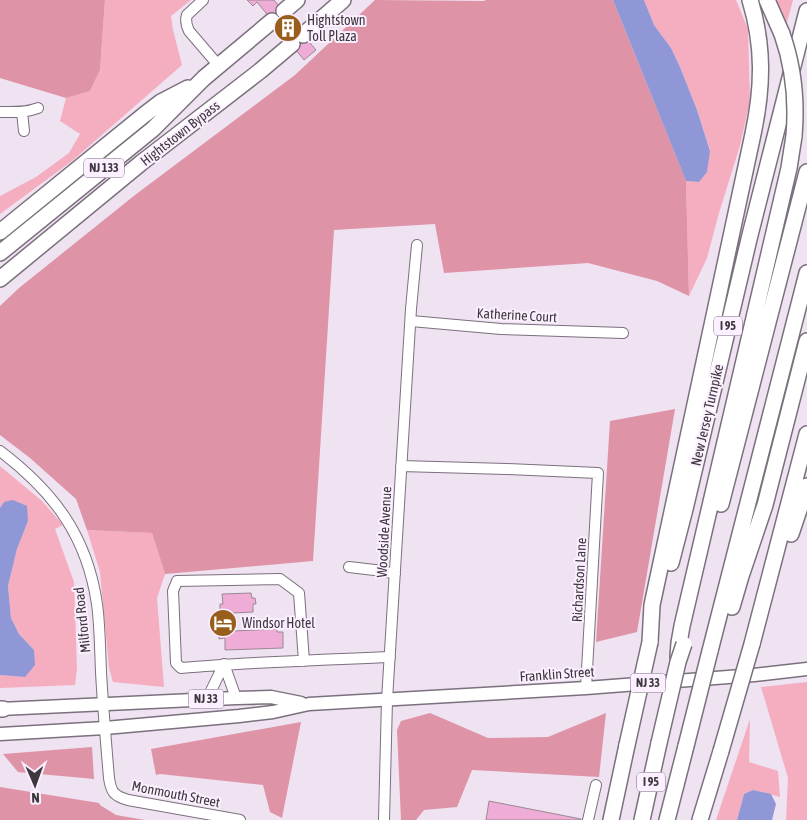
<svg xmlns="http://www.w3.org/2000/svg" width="807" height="820" viewBox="0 0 807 820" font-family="'Asap Condensed',sans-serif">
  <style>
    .green { fill: #f4aec0 }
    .forest { fill: #de93a7 }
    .water { fill: #8f97d7 }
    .building { fill: #efacd7; stroke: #9a8993 }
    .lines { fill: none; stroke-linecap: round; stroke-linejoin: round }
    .minor-casing { stroke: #7b707d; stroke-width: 12 }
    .major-casing { stroke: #7b707d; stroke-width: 15 }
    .highway-casing { stroke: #7b707d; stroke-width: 18 }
    .minor { stroke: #fff; stroke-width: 10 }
    .major { stroke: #fff; stroke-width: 12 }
    .highway { stroke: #fff; stroke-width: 15 }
    .highway-bridge-casing { stroke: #7b707d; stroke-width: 18; stroke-linecap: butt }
    .highway-bridge { stroke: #fff; stroke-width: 15 }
    .labels { text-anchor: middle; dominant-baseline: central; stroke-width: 4; stroke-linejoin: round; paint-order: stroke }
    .shield { fill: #fcefff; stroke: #766f78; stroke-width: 1 }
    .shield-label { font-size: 12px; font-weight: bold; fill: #3d383e }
    .poi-label { font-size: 14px; fill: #3d383e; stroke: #fcefff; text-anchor: start }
    .street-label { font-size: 14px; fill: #3d383e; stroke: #fcefff }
  </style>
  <rect width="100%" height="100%" fill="#efe2f1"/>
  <path class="green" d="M 105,0 L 191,0 L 171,16 L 173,30 L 182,65 L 72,161 L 0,214 L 0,196 L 36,177 L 69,153 L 80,134 L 60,121 L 66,98 L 90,91 L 100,70 Z
    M 644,0 L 736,0 L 748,29 L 750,102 L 739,149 L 719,213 L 707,258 L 689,296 L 686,181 L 699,182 L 710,150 L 697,110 L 680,67 L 671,48 L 654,25 Z
    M 772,0 L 793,0 L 786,26 Z
    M 0,466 L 42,501 L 63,525 L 55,529 L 74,582 L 77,669 L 75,685 L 0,688 L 0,675 L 25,677 L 34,650 L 19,634 L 11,618 L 8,586 L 17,549 L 28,521 L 4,502 L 0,508 Z
    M 87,530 L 152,533 L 165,574 L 157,598 L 164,687 L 113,682 L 109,668 L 100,572 Z
    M 807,682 L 807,820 L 786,820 L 788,778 L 761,687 Z
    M 750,719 L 749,762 L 778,771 L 780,797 L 753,790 L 744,794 L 737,820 L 716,820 Z"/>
  <path class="forest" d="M 0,0 L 105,0 L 100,70 L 90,91 L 66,98 L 0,78 Z
    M 375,0 L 484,1 L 486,0 L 613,0 L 686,181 L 689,296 L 657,281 L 588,263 L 444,273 L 435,224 L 334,230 L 313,561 L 165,574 L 152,533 L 87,530 L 76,499 L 30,458 L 0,435 L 0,306 L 19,288 L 135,195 L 295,75 Z
    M 675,409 L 637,632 L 596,642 L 610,421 Z
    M 430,713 L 488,738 L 548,737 L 606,713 L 599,777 L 472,770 L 457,807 L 424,810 L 416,820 L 401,820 L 397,730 L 401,721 Z
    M 301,722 L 282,818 L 270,812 L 263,785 L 160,774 L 156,775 L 151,749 Z
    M 92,747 L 94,779 L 18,772 L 3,754 Z
    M 0,787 L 99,803 L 100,805 L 116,815 L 145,820 L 0,820 Z"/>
  <path class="water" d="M 613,0 L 644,0 L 654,25 L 671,48 L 680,67 L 697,110 L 710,151 L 707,172 L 699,182 L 686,181 Z
    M 13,500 L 27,506 L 28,521 L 17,549 L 8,586 L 11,618 L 19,634 L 34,650 L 35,665 L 25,677 L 0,675 L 0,508 L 4,502 Z
    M 753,790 L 771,794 L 776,804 L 772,820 L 737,820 L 744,794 Z"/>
  <path class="building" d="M 247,0 L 274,0 L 316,50 L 304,60 L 257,2 L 253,6 Z
    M 251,593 L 252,598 L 255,598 L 256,604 L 253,604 L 253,612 L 233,613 L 234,631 L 277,629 L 277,632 L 283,632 L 283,648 L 225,650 L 225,638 L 219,639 L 219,633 L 213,633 L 212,618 L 220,617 L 220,604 L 223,604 L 222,594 Z
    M 489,801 L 581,819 L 581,820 L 486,820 Z"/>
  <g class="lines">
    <defs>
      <path id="minor" d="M 203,0 L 187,15 C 185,21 186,25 189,31 L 219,66
        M 0,112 C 13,112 26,113 38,108
        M 22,112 L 24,131
        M 411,321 L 501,329 L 623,333
        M 0,451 C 54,492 87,536 97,604 C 100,626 100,650 101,672 C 103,708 106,743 109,778 C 111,792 114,796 128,800 L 240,820
        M 401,466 L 506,469 L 598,473 L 586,688
        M 349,567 L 383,571 L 395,574
        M 304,661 L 299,593 L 280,579 L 177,581 L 173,591 L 176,663 L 181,668 C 250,662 320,660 390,657
        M 224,664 L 236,698
        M 207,699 L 224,664
        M 384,820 L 387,700 L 411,309 L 417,245
        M 588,820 L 596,785"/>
      <path id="major" d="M 0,709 L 236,698 L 271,697 L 301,703
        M 0,734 L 105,728 L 239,716 L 273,712 L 309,704 L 586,688 L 754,675 L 807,669"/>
      <path id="highway" d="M 767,0 L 782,34
        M 284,11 L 297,0
        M 303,35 L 343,0
        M 0,232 L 144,115 L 161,102 L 188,88
        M 0,253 L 153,129 L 204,78 L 272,21
        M 0,279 L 141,163 L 260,71 L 292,44
        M 721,504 L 807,172
        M 791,534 L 807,486
        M 671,563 L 685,509 L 750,235 L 807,11
        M 732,607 L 741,576 L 765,505 L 807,341
        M 650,642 L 652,605 L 753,134 C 763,87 764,46 750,0
        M 752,644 L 807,434
        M 710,651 L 807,273
        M 678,657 L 679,643 L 682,626 L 789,168 L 794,136
        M 0,709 L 3,709
        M 611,820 L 627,745
        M 642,820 L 659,743
        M 667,820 L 686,746
        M 700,820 L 721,751"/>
    </defs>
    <use href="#minor" class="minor-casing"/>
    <use href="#major" class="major-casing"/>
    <use href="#highway" class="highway-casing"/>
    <use href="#minor" class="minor"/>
    <use href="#major" class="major"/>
    <use href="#highway" class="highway"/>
    <defs>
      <path id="highway-bridge" d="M 782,34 C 794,68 797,101 794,136
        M 659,743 L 678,662 L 684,644
        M 627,745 L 650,642
        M 686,746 L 710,651
        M 721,751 L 752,644"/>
    </defs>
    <use href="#highway-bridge" class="highway-bridge-casing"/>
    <use href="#highway-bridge" class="highway-bridge"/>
  </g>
  <defs>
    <symbol id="building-disc" viewBox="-11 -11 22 22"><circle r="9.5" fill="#985f1c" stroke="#fcefff"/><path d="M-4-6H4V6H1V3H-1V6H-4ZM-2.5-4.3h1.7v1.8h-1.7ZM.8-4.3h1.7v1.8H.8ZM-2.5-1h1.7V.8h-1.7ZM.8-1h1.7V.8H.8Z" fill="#fff"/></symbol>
    <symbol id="hotel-disc" viewBox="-11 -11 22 22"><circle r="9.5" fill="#985f1c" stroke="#fcefff"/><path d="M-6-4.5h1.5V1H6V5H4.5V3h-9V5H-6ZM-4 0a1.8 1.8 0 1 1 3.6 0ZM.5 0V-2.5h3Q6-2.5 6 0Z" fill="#fff"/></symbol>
  </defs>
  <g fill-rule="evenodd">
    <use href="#building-disc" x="272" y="12" width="32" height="32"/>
    <use href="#hotel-disc" x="207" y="607" width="32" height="32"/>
  </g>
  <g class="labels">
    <g class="shield">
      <rect x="84" y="158.5" width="40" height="19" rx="4"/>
      <rect x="714" y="316.5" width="28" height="19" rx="4"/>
      <rect x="630.5" y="673.5" width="35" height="19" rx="4"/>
      <rect x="188.5" y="689.5" width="35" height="19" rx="4"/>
      <rect x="637" y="772.5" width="28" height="19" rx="4"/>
    </g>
    <g class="shield-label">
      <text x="104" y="168">NJ 133</text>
      <text x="728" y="326">I 95</text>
      <text x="648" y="683">NJ 33</text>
      <text x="206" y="699">NJ 33</text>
      <text x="651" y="782">I 95</text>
    </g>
    <g class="poi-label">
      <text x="307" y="20">Hightstown<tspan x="307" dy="16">Toll Plaza</tspan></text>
      <text x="242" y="623">Windsor Hotel</text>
    </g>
    <g class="street-label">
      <text transform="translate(180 133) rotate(-38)">Hightstown Bypass</text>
      <text transform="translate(517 315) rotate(3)">Katherine Court</text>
      <text transform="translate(707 415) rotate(-77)">New Jersey Turnpike</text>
      <text transform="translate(384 532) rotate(-87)">Woodside Avenue</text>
      <text transform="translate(579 580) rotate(-87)">Richardson Lane</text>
      <text transform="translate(82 620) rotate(-96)">Milford Road</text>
      <text transform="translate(557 674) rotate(-4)">Franklin Street</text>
      <text transform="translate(176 794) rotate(11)">Monmouth Street</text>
    </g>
  </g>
  <g transform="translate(35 785) rotate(178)" stroke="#fcefff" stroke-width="4" paint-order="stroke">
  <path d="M0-4L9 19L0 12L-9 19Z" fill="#3d383e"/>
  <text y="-8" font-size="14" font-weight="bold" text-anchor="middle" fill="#3d383e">N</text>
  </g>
</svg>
